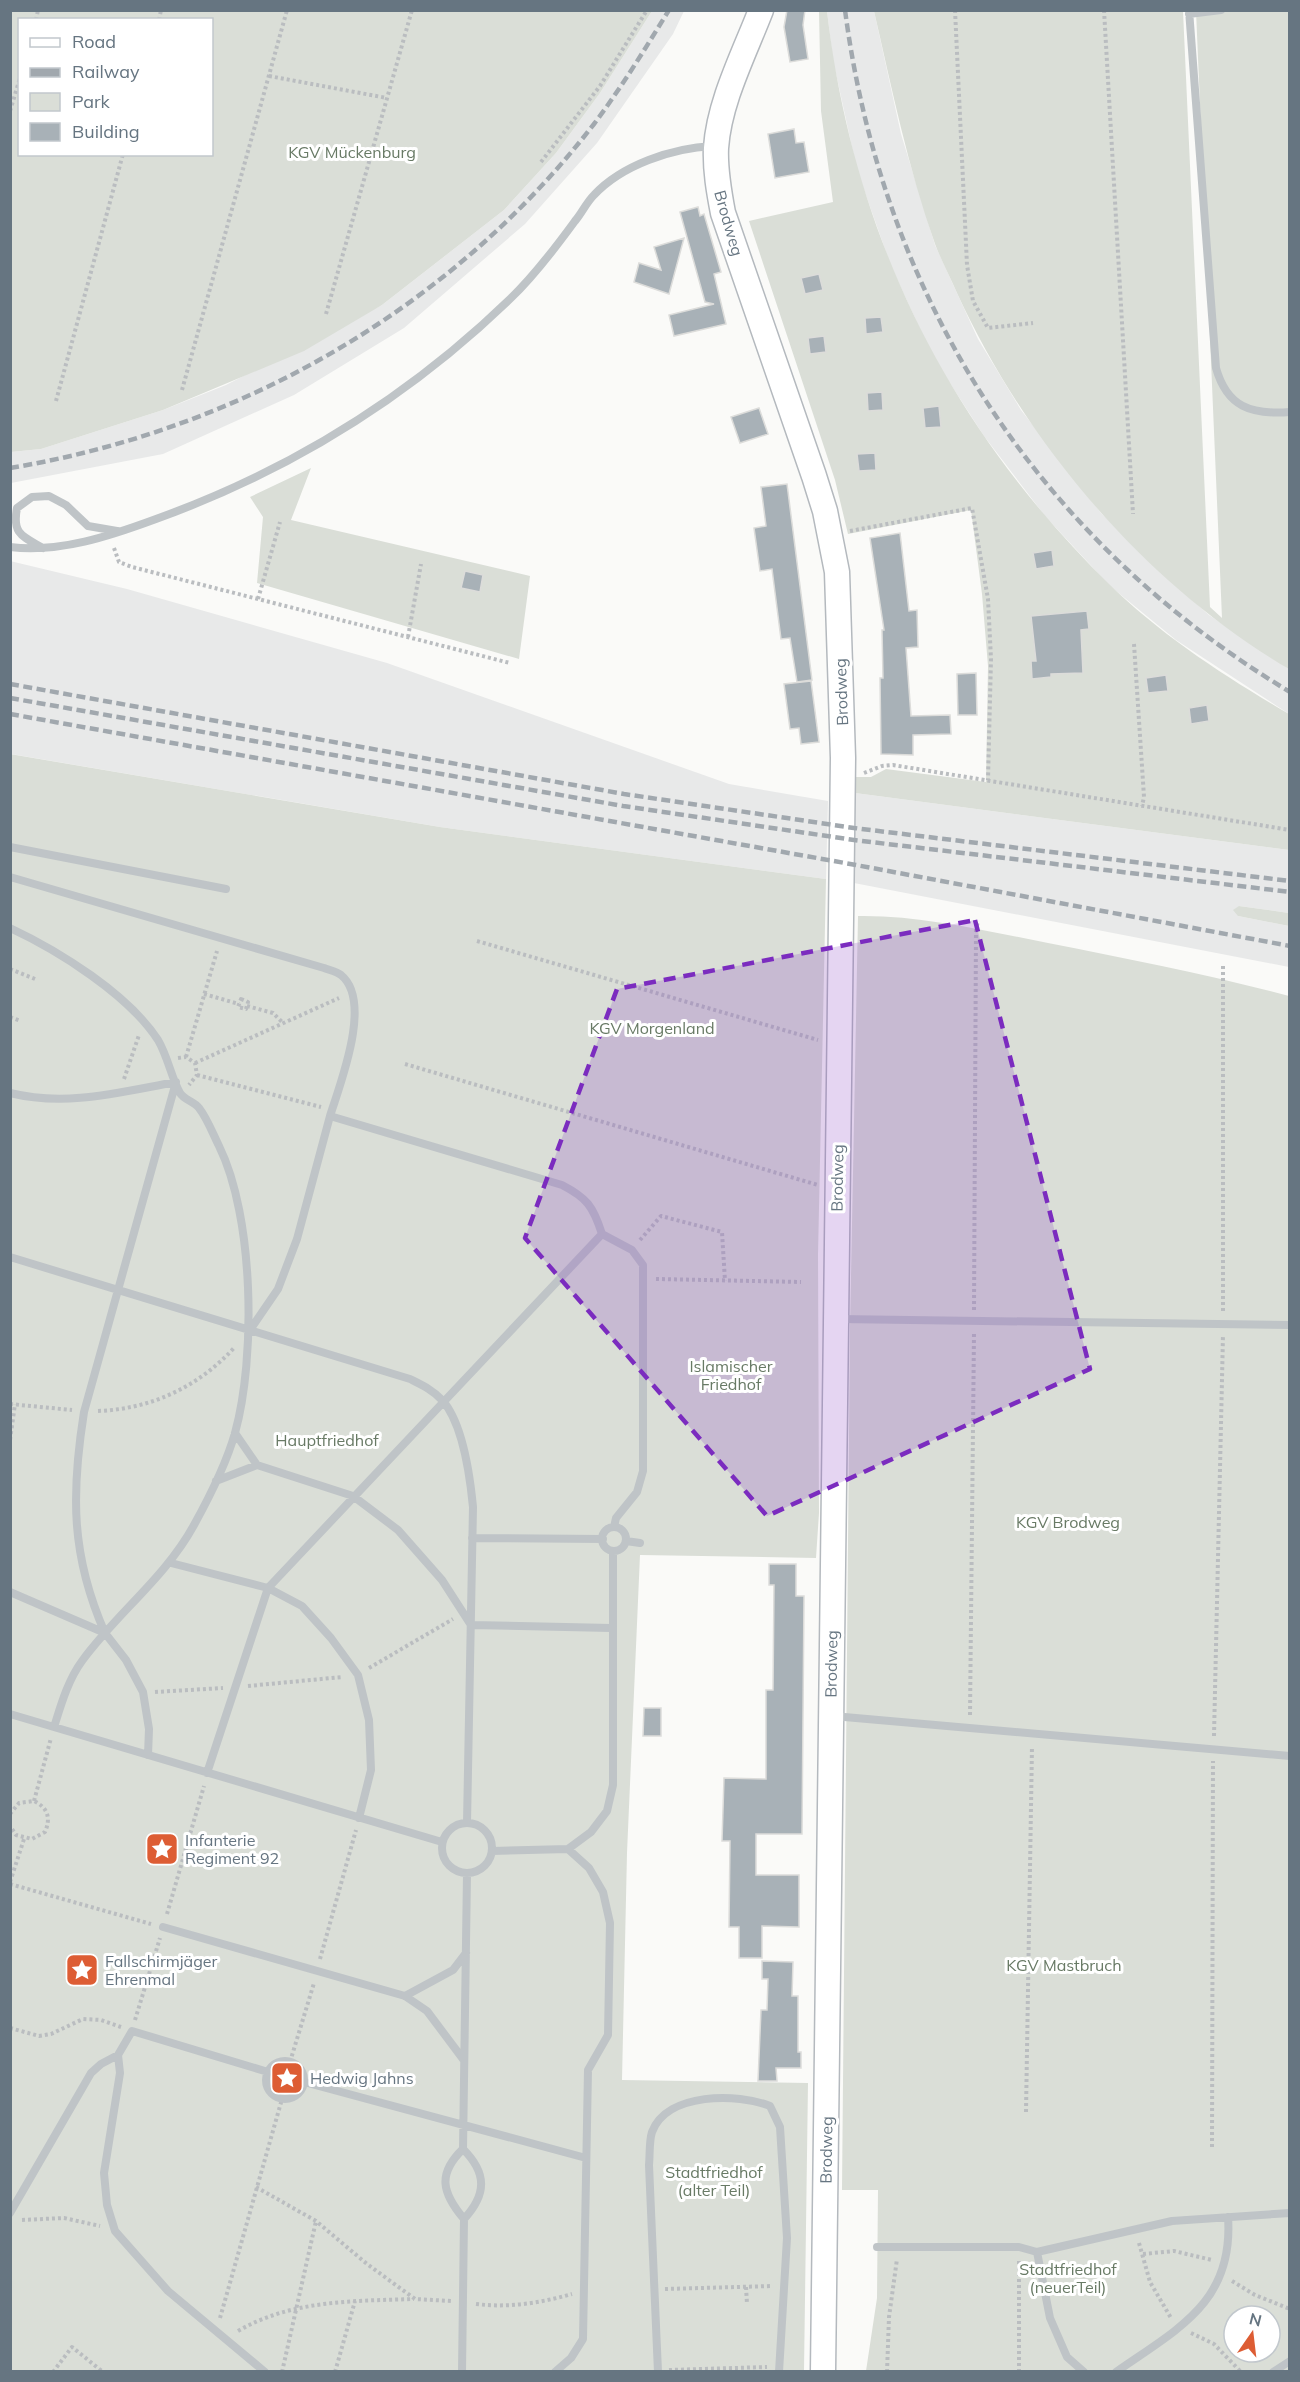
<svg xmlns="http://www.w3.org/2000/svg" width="1300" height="2382" viewBox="0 0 1300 2382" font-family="Mulish,sans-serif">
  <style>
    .built { fill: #e8e9e9 }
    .green { fill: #daded7; fill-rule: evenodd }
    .building { fill: #a8b1b7; stroke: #dcdcda; stroke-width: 1.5 }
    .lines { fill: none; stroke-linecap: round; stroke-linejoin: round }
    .secondary-casing { stroke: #b4b9be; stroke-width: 27 }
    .path { stroke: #babdc0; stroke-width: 4; stroke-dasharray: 3 3; stroke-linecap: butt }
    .lane { stroke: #bfc4c7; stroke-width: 8 }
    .secondary { stroke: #fff; stroke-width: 24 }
    .rail { stroke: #a1a8ae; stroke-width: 4.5; stroke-dasharray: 9 4.5; stroke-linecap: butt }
    .marked { fill: #7b2cbf; fill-opacity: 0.2; stroke: #7b2cbf; stroke-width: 4.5; stroke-dasharray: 12 8; stroke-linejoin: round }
    .labels { text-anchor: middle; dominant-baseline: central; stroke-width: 6; stroke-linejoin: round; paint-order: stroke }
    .park-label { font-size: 16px; fill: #687a65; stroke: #fff }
    .street-label { font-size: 16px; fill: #667581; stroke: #fff }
    .poi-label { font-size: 16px; fill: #667581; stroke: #fff; text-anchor: start }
  </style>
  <rect width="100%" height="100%" fill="#fafaf8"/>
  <path class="built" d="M 652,11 L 684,11 L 673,34 L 597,143 L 525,224 L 404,328 L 294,395 L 163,454 L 11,483 L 11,452 L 41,449 L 163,410 L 226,385 L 382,305 L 504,210 L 556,153 L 600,93 Z
    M 827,11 L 874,11 L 901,134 L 935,245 L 978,339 L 1021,410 L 1101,513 L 1153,565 L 1209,615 L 1289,669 L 1289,714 L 1176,640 L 1110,586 L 1045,516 L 984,436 L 933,357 L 891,266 L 857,170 L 833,60 Z
    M 10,561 L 127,589 L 387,663 L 729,784 L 828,801 L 826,879 L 440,827 L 11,754 Z
    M 855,793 L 1289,850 L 1289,913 L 1239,906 L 1238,916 L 1289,926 L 1289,967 L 854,883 Z"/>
  <path class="green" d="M 11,10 L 652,10 L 652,11 L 600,93 L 556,153 L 504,210 L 382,305 L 304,351 L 163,410 L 41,449 L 11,452 ZM 20,20 L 212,20 L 212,154 L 20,154 Z
    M 819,11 L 827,11 C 853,235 948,426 1109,584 C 1162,636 1226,677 1289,714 L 1289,850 L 855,793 L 855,777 L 871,777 L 886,769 L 986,782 L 988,666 L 982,594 L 971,510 L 848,534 L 835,480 L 749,221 L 833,202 L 821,111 Z
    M 874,11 L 1183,11 L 1210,607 L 1222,618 L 1196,11 L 1289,11 L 1289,669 C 1145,584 1027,445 957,293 C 950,277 941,260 935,244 C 908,168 892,89 874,11 Z
    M 311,468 L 291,520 L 530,576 L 519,659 L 257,583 L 263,517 L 250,497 Z
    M 10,754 L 440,827 L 826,879 L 818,1255 L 819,1513 L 816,1558 L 640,1555 L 627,1853 L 622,2080 L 808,2083 L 804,2371 L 11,2371 Z
    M 1239,906 L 1289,913 L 1289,926 L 1238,916 L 1233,910 Z
    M 858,916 C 921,915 986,931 1048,943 C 1129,959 1210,975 1289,996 L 1289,2371 L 866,2371 L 877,2298 L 878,2190 L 842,2190 L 850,1327 ZM 1234,2316 L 1270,2316 L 1270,2352 L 1234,2352 Z"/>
  <path class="building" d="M 787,10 L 805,10 L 803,25 L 808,59 L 790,62 L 784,27 Z
    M 794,129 L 796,143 L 804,142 L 809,172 L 775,178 L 768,134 Z
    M 698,207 L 700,216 L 704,214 L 721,272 L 714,274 L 726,324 L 674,336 L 669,315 L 714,304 L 705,302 L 680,212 Z
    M 684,238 L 669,294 L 634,282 L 639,263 L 661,270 L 654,247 Z
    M 819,274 L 823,290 L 805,294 L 801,278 Z
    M 881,317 L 883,332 L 866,334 L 865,318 Z
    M 824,336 L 826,352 L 810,354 L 808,338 Z
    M 882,392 L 883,410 L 868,411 L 867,393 Z
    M 939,406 L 941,427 L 925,428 L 923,408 Z
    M 759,408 L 768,434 L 740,443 L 731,417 Z
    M 875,453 L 876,470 L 859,471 L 857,454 Z
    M 787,484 L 812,680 L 797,682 L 790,638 L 781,639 L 772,569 L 760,571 L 754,528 L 766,526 L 761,487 Z
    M 900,533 L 909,611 L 917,610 L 918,647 L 906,648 L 911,716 L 950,715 L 951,734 L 913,735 L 913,755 L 881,754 L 880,678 L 883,678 L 882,630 L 884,630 L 870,538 Z
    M 1052,550 L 1054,566 L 1036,569 L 1033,553 Z
    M 465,571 L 483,575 L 480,592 L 461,588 Z
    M 1087,611 L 1089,629 L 1081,630 L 1083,673 L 1051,674 L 1051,677 L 1032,679 L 1031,661 L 1036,661 L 1031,616 Z
    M 976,673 L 977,715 L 958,715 L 957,674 Z
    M 1166,675 L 1168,691 L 1148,693 L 1146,678 Z
    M 811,681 L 819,742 L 801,744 L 799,728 L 790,729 L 784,684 Z
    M 1207,705 L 1209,721 L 1191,724 L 1189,708 Z
    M 769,1564 L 796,1564 L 796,1596 L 804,1596 L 802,1834 L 756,1834 L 756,1875 L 799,1875 L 799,1927 L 762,1926 L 762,1958 L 739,1958 L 739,1927 L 729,1927 L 730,1841 L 722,1841 L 724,1778 L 766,1779 L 766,1690 L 773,1690 L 774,1585 L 769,1585 Z
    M 644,1708 L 661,1708 L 661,1736 L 643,1736 Z
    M 762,1961 L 793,1962 L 792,1996 L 798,1996 L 798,2052 L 801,2052 L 801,2068 L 776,2068 L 777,2081 L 758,2081 L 761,2010 L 767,2010 L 768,1979 L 762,1979 Z"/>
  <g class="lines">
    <defs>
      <path id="secondary" d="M 761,10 C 744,54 719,102 716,148 C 715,170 719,192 723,213 L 814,476 L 825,511 L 837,572 L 843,758 L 823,2372"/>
    </defs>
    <use href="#secondary" class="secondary-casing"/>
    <path class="path" d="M 955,10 L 967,265 L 973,301 L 988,328 L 1033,323
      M 1104,10 L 1133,514
      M 36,20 L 38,10
      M 159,20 L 161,10
      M 269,76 L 387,98
      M 10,111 L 20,78
      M 541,162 L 600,86 L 647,10
      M 326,314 L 412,10
      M 182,390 L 287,10
      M 56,401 L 123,154
      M 850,531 L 972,508 L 988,599 L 991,659 L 988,780
      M 114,548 L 119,562 L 132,567 L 510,663
      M 258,599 L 280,522
      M 408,637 L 421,564
      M 1134,644 L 1144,797 L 1142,806
      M 864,773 L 882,766 L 893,765 L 1290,830
      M 477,941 L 818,1040
      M 1223,966 L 1223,1313
      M 10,969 L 35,979
      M 204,994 L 239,1004
      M 241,999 L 248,1002 L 246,1009 L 238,1007 Z
      M 247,1006 L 273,1013 L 283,1023
      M 10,1017 L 21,1021
      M 186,1057 L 217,951
      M 178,1058 L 186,1057 L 195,1063 L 197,1075 L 189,1085
      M 195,1063 L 339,998
      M 405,1064 L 818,1185
      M 197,1075 L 321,1107
      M 124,1079 L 139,1035
      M 640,1240 L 661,1216 L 722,1232 L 725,1281
      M 656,1279 L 801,1282
      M 974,1310 L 976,929 L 978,921
      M 10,1404 L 72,1410
      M 98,1411 C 151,1409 198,1387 234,1348
      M 10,1440 L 15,1404
      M 369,1668 L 453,1619
      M 248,1686 L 342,1677
      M 155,1692 L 223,1688
      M 970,1715 L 974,1332
      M 1214,1736 L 1223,1335
      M 34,1801 L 51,1738
      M 10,1814 L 19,1803 L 34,1801 C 48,1808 51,1818 45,1832 L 32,1839 L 16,1835 L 10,1826
      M 10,1882 L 24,1839
      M 10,1884 L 151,1924
      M 167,1914 L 204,1786
      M 320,1959 L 356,1830
      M 135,2020 L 160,1938
      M 10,2028 L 39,2036 L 51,2034 L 83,2019 L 101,2020 L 121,2027
      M 290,2062 L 314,1983
      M 1026,2112 L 1032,1746
      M 1212,2147 L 1213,1761
      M 256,2187 L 316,2221 L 367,2264 L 415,2299 L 451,2301
      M 22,2220 L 64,2218 L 100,2226
      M 1139,2243 L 1150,2282 L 1171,2318
      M 1143,2254 L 1174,2251 L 1212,2260
      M 1232,2281 L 1255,2295 L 1290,2309
      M 746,2287 L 747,2304
      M 665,2289 L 772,2286
      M 476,2304 C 509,2308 540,2303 572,2294
      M 220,2318 L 282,2099
      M 238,2331 C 291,2300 353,2301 414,2299
      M 1191,2333 L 1214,2344 L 1241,2372
      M 669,2370 L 767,2367
      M 53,2372 L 72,2347 L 103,2372
      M 282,2372 L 316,2221
      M 335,2372 L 355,2301
      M 887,2372 L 889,2317 L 897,2259
      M 1019,2372 L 1019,2260"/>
    <path class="lane" d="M 1189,10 L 1216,368 C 1227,407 1251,415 1290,412
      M 1189,14 L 1221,10
      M 10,547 C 60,553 110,536 156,519 C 289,471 410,396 511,298 C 535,275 556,247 575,221 C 582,213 586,203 594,195 C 622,165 672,148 713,146
      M 43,548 C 22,536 12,534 17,508 L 32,497 L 49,496 L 66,505 L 88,526 L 117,531
      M 10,847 L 226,889
      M 10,877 L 324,968 C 329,970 337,972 341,975 C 373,1001 340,1084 330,1116 L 562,1185 C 587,1198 593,1206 602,1234 L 268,1588 L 207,1773
      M 10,928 C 59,951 128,994 158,1040 C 168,1057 171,1077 180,1093 C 184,1100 194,1101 199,1108 C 207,1118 213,1134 219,1146 C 254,1217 256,1357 235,1433 C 226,1465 210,1496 194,1525 C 165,1578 117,1613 82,1661 C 68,1680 61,1705 54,1727
      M 10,1093 C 67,1107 120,1092 176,1082 L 84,1412 C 71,1494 71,1556 105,1633
      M 602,1234 L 632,1250 L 643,1265 L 643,1471 L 637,1492 L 616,1518 L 614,1527
      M 10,1257 L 410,1379 C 422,1385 433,1390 442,1400 C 463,1423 470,1476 473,1507 L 467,1823
      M 838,1319 L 1290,1325
      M 250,1330 L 278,1289 L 297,1239 L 330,1116
      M 235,1433 L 257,1465
      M 216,1481 L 257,1465 L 353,1496 L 398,1530 L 442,1580 L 471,1625 L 611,1628
      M602 1539a12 12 0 1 1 24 0a12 12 0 1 1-24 0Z
      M 472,1538 L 603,1539
      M 626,1541 L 640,1543
      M 171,1563 L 268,1588 L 302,1606 L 331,1638 L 358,1675 L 369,1720 L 371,1770 L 359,1818
      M 10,1592 L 105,1633 L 126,1660 L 143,1692 L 149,1729 L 148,1755
      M 10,1714 L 442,1842
      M 833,1716 L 1290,1756
      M442 1848a25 25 0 1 1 50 0a25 25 0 1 1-50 0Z
      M 492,1851 L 568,1849 L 591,1832 L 607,1811 L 613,1785 L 613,1551
      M 163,1927 L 405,1996 L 427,2011 L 463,2059
      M 405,1996 L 453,1970 L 466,1953
      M266 2080a19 19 0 1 1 38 0a19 19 0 1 1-38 0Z
      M 304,2082 L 586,2158
      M 463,2149 C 487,2173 487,2194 464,2219
      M 10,2213 L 91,2073 L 101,2064 L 118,2055
      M 877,2247 L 1019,2247 L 1037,2252 L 1172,2221 L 1290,2213
      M 1037,2252 L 1050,2318 L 1067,2357 L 1084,2372
      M 265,2372 L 168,2291 L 115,2231 L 107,2205 L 104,2173 L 120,2073 L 118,2055 L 132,2031 L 268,2072
      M 462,2372 L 464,2219 C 442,2193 437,2174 463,2149 L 467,1874
      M 555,2372 L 571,2358 L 583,2339 L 588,2070 L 608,2035 L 610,1923 L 603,1892 L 589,1868 L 568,1849
      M 658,2372 L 649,2165 C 650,2155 649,2141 652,2132 C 667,2092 738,2093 770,2106 L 780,2127 L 787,2238 L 779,2372
      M 1116,2372 C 1177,2329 1234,2303 1228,2217
      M 1273,2372 L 1290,2361"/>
    <use href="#secondary" class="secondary"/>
    <path class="rail" d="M 845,10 C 883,301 1039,541 1290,692
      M 10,468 C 240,430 451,309 594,124 C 621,88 645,49 669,10
      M 10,684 L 624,794 L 854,828 L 1290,881
      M 10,698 L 623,806 L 854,840 L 1290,892
      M 10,714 L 856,865 L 1290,946"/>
  </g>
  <path class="marked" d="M 975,920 L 1090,1369 L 767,1516 L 525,1238 L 617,989 Z"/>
  <defs>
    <symbol id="sight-square" viewBox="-11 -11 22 22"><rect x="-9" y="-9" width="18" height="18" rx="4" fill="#dd5d34" stroke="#fff"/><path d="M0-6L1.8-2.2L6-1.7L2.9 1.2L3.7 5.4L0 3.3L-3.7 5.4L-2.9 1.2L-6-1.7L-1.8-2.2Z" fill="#fff"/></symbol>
  </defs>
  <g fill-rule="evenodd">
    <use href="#sight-square" x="143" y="1830" width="38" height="38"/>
    <use href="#sight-square" x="63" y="1951" width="38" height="38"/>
    <use href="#sight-square" x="268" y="2059" width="38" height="38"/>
  </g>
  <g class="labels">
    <g class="park-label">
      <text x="352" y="152">KGV Mückenburg</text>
      <text x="652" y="1028">KGV Morgenland</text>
      <text x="731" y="1366">Islamischer<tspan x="731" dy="18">Friedhof</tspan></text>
      <text x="327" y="1440">Hauptfriedhof</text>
      <text x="1068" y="1522">KGV Brodweg</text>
      <text x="1064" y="1965">KGV Mastbruch</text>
      <text x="714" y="2172">Stadtfriedhof<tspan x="714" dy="18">(alter Teil)</tspan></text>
      <text x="1068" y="2269">Stadtfriedhof<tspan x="1068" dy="18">(neuerTeil)</tspan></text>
    </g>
    <g class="street-label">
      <text transform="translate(729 223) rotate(74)">Brodweg</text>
      <text transform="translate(841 692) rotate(-92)">Brodweg</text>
      <text transform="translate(837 1178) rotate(-89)">Brodweg</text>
      <text transform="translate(831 1664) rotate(-89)">Brodweg</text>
      <text transform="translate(826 2150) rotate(-89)">Brodweg</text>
    </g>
    <g class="poi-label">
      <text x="185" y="1840">Infanterie<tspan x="185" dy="18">Regiment 92</tspan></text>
      <text x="105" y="1961">Fallschirmjäger<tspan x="105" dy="18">Ehrenmal</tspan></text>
      <text x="310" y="2078">Hedwig Jahns</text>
    </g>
  </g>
  <rect width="1300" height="2382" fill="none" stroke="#667581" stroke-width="24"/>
  <rect x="18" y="18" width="195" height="138" fill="#ffffff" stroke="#c2c8cd" stroke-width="1.5"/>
  <rect x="30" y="38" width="30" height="9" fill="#ffffff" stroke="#c2c8cd" stroke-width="1.5"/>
  <text x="72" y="48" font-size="18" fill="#667581">Road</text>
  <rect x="30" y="68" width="30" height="9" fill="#a1a8ae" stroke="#c2c8cd" stroke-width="1.5"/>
  <text x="72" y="78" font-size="18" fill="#667581">Railway</text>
  <rect x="30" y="93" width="30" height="18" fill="#daded7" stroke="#c2c8cd" stroke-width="1.5"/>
  <text x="72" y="108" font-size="18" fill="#667581">Park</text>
  <rect x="30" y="123" width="30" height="18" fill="#a8b1b7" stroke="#c2c8cd" stroke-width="1.5"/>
  <text x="72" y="138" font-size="18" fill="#667581">Building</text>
  <g transform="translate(1252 2334) rotate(14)"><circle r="28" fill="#ffffff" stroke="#c2c8cd" stroke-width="1.5"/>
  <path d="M0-4.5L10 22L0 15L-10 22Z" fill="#dd5d34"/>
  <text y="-9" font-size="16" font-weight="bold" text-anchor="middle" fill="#667581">N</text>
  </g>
</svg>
